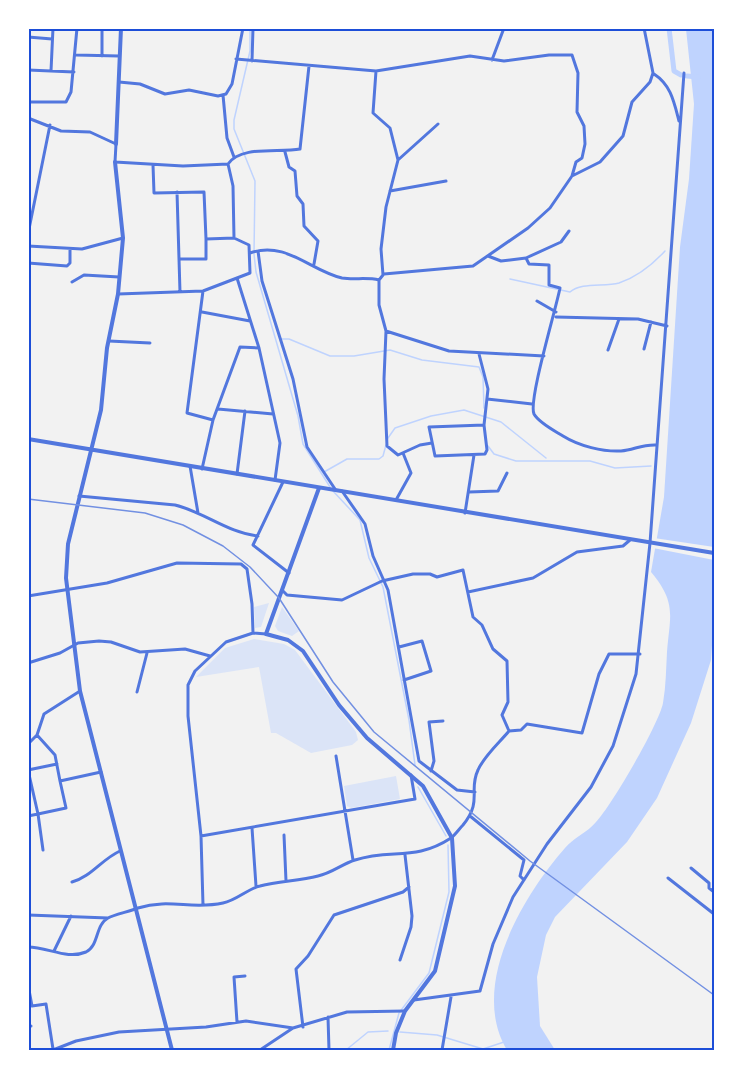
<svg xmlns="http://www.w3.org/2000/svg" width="743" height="1079" viewBox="0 0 743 1079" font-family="'IBM Plex Sans',sans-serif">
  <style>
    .green { fill: #dbe4f7 }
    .water { fill: #bfd3fe }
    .pier { fill: #f2f2f2 }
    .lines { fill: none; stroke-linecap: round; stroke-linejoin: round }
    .stream { stroke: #bfd3fe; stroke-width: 1.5 }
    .canal { stroke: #bfd3fe; stroke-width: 5 }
    .minor { stroke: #5277de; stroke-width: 3 }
    .tertiary { stroke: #5277de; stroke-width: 4 }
    .rail { stroke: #7290e2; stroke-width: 1.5 }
    .neatline { fill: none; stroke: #1d4ed8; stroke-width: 2 }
  </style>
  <rect width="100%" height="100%" fill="#f2f2f2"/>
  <path class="green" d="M 269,603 L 261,627 L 255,628 L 254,607 Z
    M 282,607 L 299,631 L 292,636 L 278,631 L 275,626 Z
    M 254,639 L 284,644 L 295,650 L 356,732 L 358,740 L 352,745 L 311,753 L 276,733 L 271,733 L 259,667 L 196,677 L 225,648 Z
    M 396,776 L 400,799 L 351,808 L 347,806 L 344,786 Z"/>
  <path class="water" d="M 686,29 L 714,29 L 714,617 L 711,660 L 691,723 L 657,798 L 627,842 L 555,917 L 546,935 L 537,977 L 540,1026 L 555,1050 L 507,1050 C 469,987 522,897 565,848 C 573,838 588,832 596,822 C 612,805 659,724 663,703 C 666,686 666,669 667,652 C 670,615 677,603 651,572 L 664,497 L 680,247 L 689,179 L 694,104 Z"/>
  <path class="pier" d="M 654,538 L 714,547 L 714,560 L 653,548 Z"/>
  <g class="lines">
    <path class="stream" d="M 250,28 L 250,51 L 234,120 L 234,129 L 255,181 L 254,254 L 256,272 L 298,416 L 303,444 L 330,487
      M 510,279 L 570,292 C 581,282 604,287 619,283 C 637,277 653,264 665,251
      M 281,339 L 289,339 L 330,356 L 354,356 L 390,350 L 422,360 L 479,367 L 483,377 L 484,408
      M 388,438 L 395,428 L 431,416 L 464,410 L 501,422 L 546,458
      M 488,446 L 494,454 L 516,461 L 590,461 L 615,468 L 651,466
      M 324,472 L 347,459 L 379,459 L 383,456 L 386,445
      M 333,491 L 360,520 L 369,558 L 383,587 L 409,720 L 415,765
      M 418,787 L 446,836
      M 400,1032 L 437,1035 L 483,1049 L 504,1042
      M 346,1050 L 368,1032 L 388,1031
      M 389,1050 L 399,1013 L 429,973 L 449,892 L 448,845"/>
    <path class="canal" d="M 669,28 L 674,71 L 681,75
      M 687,76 L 698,77"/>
    <path class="minor" d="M 28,37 L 52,39
      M 76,55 L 119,56
      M 102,56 L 102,28
      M 236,59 L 376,71 L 470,56 L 504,61 L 549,55 L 572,55 L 578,73 L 577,112 L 584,126 L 585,144 L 582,158 L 576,162 L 572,176
      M 492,60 L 504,28
      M 252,61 L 253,28
      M 28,70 L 74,72
      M 51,71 L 53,28
      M 376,71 L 373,113 L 390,128 L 398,160 L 386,207 L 381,249 L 383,275 L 379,280 L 379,305 L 386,331 L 449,351 L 544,356
      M 654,74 C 671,85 674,102 679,121
      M 119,82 L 140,84 L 165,94 L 189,90 L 218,96 L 226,94 L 232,84 L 243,28
      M 223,95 L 227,138 L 234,157
      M 28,102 L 66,102 L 71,92 L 77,28
      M 28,118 L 61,131 L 90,132 L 116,144 L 115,162 L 183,166 L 228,164 C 241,145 279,153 300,149 L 309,66
      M 285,152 L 289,167 L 295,171 L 297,196 L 303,204 L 304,226 L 318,241 L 314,264
      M 398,160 L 438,124
      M 153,165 L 154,193 L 204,192 L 206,239 L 234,238
      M 390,191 L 446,181
      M 177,192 L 180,292
      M 28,234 L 50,125
      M 28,246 L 82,249 L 123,238
      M 258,251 L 262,281 L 293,379 L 307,447 L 335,489
      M 250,253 C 285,240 311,271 342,278 C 354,280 367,277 379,280
      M 488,256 L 501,261 L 526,258 L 529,264 L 549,265 L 549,285 L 560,288 C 556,309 528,401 534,414 C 539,423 555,431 563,436 C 579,446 603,452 621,451 C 634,450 642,444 657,445
      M 526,258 L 561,242 L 569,231
      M 180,259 L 206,259 L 206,239
      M 28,263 L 67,266 L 70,263 L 70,250
      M 384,274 L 473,266 L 528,228 L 550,208 L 572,176 L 600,162 L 623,136 L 632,102 L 650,82 L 653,73 L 644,28
      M 237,278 L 259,348 L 280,443 L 275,480
      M 72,282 L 84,275 L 119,277
      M 203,291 L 187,413 L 213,420
      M 118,294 L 203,291 L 250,273 L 249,245 L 234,238 L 233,186 L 228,164
      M 537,301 L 556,312
      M 202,312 L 250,321
      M 556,317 L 638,319 L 667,326
      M 386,331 L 384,379 L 387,446 L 398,455 L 420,445 L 432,443
      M 109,341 L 150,343
      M 644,349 L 651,322
      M 608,350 L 619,319
      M 479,354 L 488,389 L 484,425 L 487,450 L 485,454 L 435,456 L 429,427 L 484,425
      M 487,399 L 532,404
      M 218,409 L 273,414
      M 190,466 L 198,513
      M 202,469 L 213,420 L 240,347 L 259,348
      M 237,474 L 245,411
      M 283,482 L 253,545 L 289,573
      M 342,491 L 365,524 L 373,556 L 388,590 L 419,761 L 457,790 L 475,792
      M 469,492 L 498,491 L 507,473
      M 79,496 L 175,505 C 204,512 228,533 258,536
      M 396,500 L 411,473 L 403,453
      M 465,513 L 474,455
      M 282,590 L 287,595 L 342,600 L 382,581 L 413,574 L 430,574 L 437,577 L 463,570 L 473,617 L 482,625 L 493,649 L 507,661 L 508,702 L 502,715 L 509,731
      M 468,592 L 533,578 L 577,552 L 623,546 L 630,540
      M 28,596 L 107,583 L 177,563 L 241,564 L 247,569 L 252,604 L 253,633
      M 399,647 L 422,641 L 431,671 L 404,680
      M 28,663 L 60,653 L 78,643 L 99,641 L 111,642 L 140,652 L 185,649 L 210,656
      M 137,692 L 147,653
      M 37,735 L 55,755 L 60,781
      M 28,744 L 37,735 L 44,714 L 80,691
      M 336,756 L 353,860
      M 28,770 L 38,814 L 66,808 L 60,781 L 101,772
      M 28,770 L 57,764
      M 431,771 L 434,761 L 429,722 L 443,721
      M 28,816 L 38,814 L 43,850
      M 470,816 L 524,860 L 520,876 L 524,880
      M 252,828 L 256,886
      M 284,835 L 286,881
      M 201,836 L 415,799 L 411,775
      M 691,868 L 709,883 L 709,888 L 714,892
      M 668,878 L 714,914
      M 72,882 C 91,877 102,859 120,851
      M 203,905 L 201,836 L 188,716 L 188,685 L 195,671 L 226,642 L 253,633 L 266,634
      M 28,915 L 108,918
      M 28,947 C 48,947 67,960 86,952 C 99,946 95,925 108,918 C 113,915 131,911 138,908 C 170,898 191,910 223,903 C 237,900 247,889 260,886 C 279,881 299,881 318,876 C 332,873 342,864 355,860 C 392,848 414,862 451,838 C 455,835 459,829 463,825 C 483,800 468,791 478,770 C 484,756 499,743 509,731 L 521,730 L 527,724 L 582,733 L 599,674 L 609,654 L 640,654
      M 54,951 L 71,916
      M 400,960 L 411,927 L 412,916 L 405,855
      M 29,990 L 32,1006 L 46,1004 L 53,1049
      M 414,1000 L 480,991 L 493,944 L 513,897 L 547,844 L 591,787 L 613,746 L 636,674 L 650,543 L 684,73
      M 328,1017 L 329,1050
      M 237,1022 L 234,977 L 245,976
      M 28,1026 L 31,1026
      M 303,1027 L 296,969 L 308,956 L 334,915 L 403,892 L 409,887
      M 53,1050 L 76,1041 L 119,1032 L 206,1027 L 246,1021 L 293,1028 L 347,1012 L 405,1011
      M 260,1050 L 293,1028
      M 442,1050 L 451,997"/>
    <path class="tertiary" d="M 116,144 L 121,28
      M 115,162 L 123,238 L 118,294 L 107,348 L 101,410 L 68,544 L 66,578 L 80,691 L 172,1050
      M 28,439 L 714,553
      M 319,488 L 266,634 L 288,640 L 303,651 L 339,705 L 367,738 L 423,786 L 452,838 L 455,886 L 435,971 L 405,1011 L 396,1033 L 393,1050"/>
    <path class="rail" d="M 28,499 L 145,513 L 183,525 L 223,546 L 250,567 L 279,598 L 333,682 L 374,732 L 530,861 L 714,995"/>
  </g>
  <rect width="743" height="1079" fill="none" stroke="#ffffff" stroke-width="60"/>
  <rect x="30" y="30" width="683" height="1019" class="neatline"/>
</svg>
